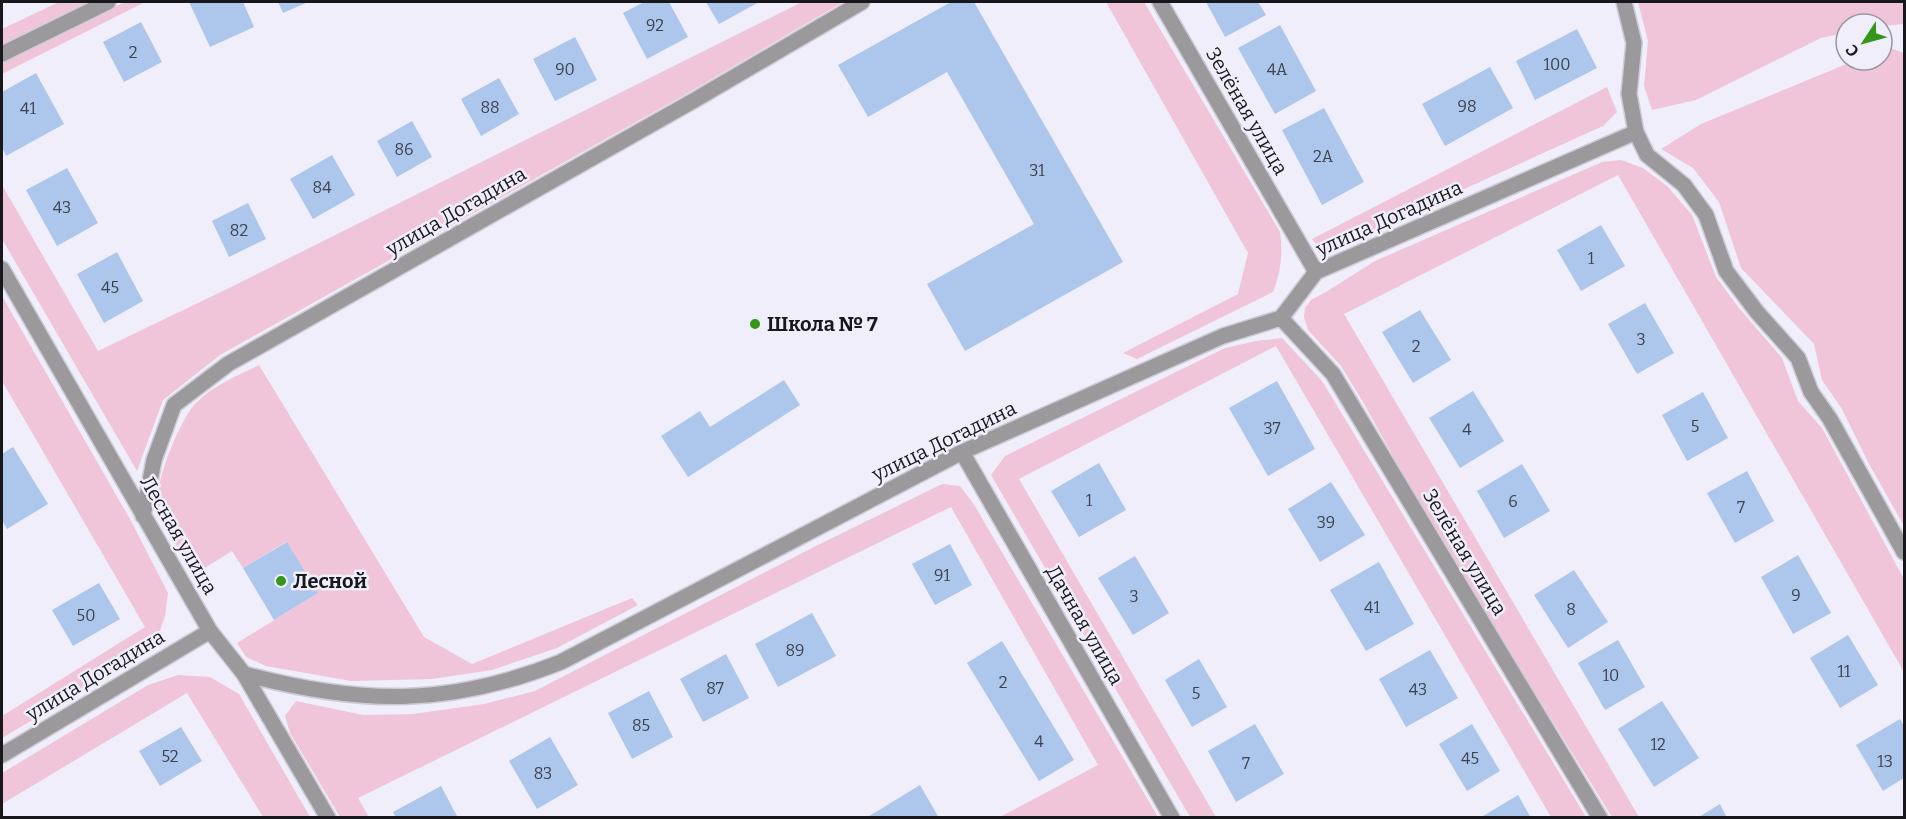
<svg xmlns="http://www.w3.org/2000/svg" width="1906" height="819" viewBox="0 0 1906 819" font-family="Bitter,serif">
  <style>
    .green { fill: #f0c5d9 }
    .building { fill: #adc6ec }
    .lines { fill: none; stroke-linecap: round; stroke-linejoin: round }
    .minor-casing { stroke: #cdccd6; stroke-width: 18 }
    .minor { stroke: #9c999d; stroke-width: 15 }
    .poi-dot { fill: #359719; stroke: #efeefa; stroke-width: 2 }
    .labels { text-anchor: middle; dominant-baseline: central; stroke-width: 5; stroke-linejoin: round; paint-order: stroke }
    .number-label { font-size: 16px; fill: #3d4450 }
    .street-label { font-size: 20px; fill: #18181c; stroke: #efeefa }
    .poi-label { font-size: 20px; font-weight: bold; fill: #18181c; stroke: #efeefa; text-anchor: start }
  </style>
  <rect width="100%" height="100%" fill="#efeefa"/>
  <path class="green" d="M 59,2 L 88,2 L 2,44 L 2,29 Z
    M 125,2 L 145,2 L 2,74 L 2,62 Z
    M 802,2 L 843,2 L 688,93 L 220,355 L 163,400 L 137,471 L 2,239 L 2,185 L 98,351 L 227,289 Z
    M 1106,2 L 1144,2 L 1280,232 C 1283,253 1281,272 1273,292 L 1137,359 L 1123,353 L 1238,294 L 1248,253 Z
    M 1638,2 L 1904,2 L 1904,24 L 1882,26 L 1882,24 L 1846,24 L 1846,33 L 1821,38 L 1696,100 L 1652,110 L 1644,86 L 1648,41 Z
    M 1888,47 L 1904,53 L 1904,526 L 1868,462 L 1842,409 L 1822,380 L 1814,344 L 1741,268 L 1719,202 L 1693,168 L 1661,149 L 1701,124 L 1856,60 L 1882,60 L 1882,50 Z
    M 1607,87 L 1617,112 L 1603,126 L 1323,253 L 1312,239 Z
    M 1621,160 L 1643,168 L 1667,186 L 1692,215 L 1716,277 L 1739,308 L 1782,358 L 1798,401 L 1822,428 L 1904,579 L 1904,672 L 1618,175 L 1344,314 L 1639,817 L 1612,817 L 1438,537 L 1363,402 L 1341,366 L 1308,330 L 1304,317 L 1305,308 L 1311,300 L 1326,292 L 1375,261 L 1602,162 Z
    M 2,296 L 131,521 L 168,593 L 165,616 L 157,639 L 133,661 L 2,738 L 2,716 L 145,627 L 2,381 Z
    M 1282,338 L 1322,381 L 1586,817 L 1551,817 L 1276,346 L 1019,479 L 1216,817 L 1190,817 L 991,475 L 1005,456 L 1225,348 L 1256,341 Z
    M 259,365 L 424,637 L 472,664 L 632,598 L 638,605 L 557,648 L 492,670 L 432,679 L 351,681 L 266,666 L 246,657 L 237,643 L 318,593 L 286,542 L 243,568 L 232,551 L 195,574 C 187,561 164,528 160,514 C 159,509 158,502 158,496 C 158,475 181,418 196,403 C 212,386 239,375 259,365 Z
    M 942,484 L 960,486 L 973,503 L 1158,817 L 1000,817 L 1098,765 L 951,507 L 358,798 L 369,817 L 340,817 L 290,733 L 285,716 L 296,701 L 363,715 L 413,714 L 484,704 L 535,691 L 814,547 Z
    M 178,675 L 210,677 L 239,694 L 310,817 L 263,817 L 187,693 L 2,804 L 2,773 L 148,685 Z"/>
  <path class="building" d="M 189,2 L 243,2 L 254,27 L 210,47 Z
    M 278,2 L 308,2 L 283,13 Z
    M 644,2 L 669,2 L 688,37 L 647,59 L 623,13 Z
    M 706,2 L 759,2 L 719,24 Z
    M 951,2 L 974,2 L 1123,262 L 965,351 L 927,284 L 1034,224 L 947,72 L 868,117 L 838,65 Z
    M 1206,2 L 1258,2 L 1266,15 L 1225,37 Z
    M 141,22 L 162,62 L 124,82 L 103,42 Z
    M 1280,25 L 1316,91 L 1275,114 L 1238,48 Z
    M 1577,29 L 1597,68 L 1535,100 L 1516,61 Z
    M 575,37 L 597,80 L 555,101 L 533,59 Z
    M 1490,67 L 1513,108 L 1445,146 L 1422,104 Z
    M 36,73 L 64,124 L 6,156 L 2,147 L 2,92 Z
    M 499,78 L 519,114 L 481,136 L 461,99 Z
    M 1324,108 L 1364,182 L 1322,205 L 1282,130 Z
    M 412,121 L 432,157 L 397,177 L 377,141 Z
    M 332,155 L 355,195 L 313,219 L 290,179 Z
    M 67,168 L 98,223 L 57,246 L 26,190 Z
    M 248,203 L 266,239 L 229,257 L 212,221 Z
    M 1601,225 L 1625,266 L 1581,291 L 1557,250 Z
    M 117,252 L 143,301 L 104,323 L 77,274 Z
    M 1645,303 L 1674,353 L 1637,374 L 1608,324 Z
    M 1420,310 L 1451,360 L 1413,383 L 1382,332 Z
    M 784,380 L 800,405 L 688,477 L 661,436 L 700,411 L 710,427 Z
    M 1277,381 L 1315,449 L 1268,476 L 1229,408 Z
    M 1473,391 L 1504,441 L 1460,468 L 1429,418 Z
    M 1703,392 L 1728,438 L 1687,461 L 1662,415 Z
    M 13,447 L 48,504 L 7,529 L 2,520 L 2,454 Z
    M 1099,463 L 1126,510 L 1079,537 L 1051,491 Z
    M 1522,464 L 1550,511 L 1504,538 L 1477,491 Z
    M 1747,471 L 1774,521 L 1735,543 L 1707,493 Z
    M 1331,482 L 1365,535 L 1320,562 L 1288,509 Z
    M 287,542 L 318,593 L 274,620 L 243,568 Z
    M 950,544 L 972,585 L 935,605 L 912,564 Z
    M 1798,555 L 1831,613 L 1793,634 L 1761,577 Z
    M 1135,556 L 1169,613 L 1133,635 L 1098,578 Z
    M 1379,562 L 1414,624 L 1366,651 L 1330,590 Z
    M 1574,570 L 1608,622 L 1568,648 L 1534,595 Z
    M 99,583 L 120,619 L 73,646 L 52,610 Z
    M 812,613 L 836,656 L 778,687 L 755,644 Z
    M 1848,635 L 1878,685 L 1840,708 L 1810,658 Z
    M 1618,640 L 1645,687 L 1605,710 L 1578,663 Z
    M 1002,641 L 1074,760 L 1039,781 L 967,663 Z
    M 1430,650 L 1458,698 L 1406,727 L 1379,679 Z
    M 726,654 L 749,698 L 703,722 L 680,679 Z
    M 1199,659 L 1227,707 L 1192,727 L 1165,680 Z
    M 649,691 L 673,737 L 632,759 L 608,713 Z
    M 1662,701 L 1699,758 L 1654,787 L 1618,729 Z
    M 1900,719 L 1904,726 L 1904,778 L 1883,791 L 1856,745 Z
    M 1255,724 L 1284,774 L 1236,802 L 1208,751 Z
    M 1472,724 L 1500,771 L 1467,791 L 1439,744 Z
    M 181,727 L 202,761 L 160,786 L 139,751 Z
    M 550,737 L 578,785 L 537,809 L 509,761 Z
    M 920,785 L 939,818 L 866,818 Z
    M 441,786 L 458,818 L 396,818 L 393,812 Z
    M 1518,795 L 1531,818 L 1480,818 Z
    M 1720,804 L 1727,818 L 1697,818 Z"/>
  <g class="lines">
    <defs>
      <path id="minor" d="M 1160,2 L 1316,272
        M 1624,2 L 1634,43 L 1629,94 L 1636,132 L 1647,155 L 1684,185 L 1706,215 L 1726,271 L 1757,312 L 1798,358 L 1811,392 L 1830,419 L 1904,552
        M 2,54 L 108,2
        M 2,269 L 210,631 L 244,674 L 328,818
        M 1281,318 L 1333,374 L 1600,818
        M 962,452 L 1172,818
        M 143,516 L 154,460 L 174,405 L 228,364 L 693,101 L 862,2
        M 244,674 C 360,705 448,707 561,662 L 962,452 L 1223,336 L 1281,318 L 1316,272 L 1636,132
        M 2,755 L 210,631"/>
    </defs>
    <use href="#minor" class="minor-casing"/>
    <use href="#minor" class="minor"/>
  </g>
  <g class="poi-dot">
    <circle cx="755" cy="324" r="6"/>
    <circle cx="281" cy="581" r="6"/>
  </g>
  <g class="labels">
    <g class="number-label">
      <text x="655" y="25">92</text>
      <text x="133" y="52">2</text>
      <text x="1557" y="64">100</text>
      <text x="565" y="69">90</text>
      <text x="1277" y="69">4А</text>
      <text x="1467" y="106">98</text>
      <text x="490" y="107">88</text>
      <text x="28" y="108">41</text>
      <text x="404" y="149">86</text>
      <text x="1323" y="156">2А</text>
      <text x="1037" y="170">31</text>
      <text x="322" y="187">84</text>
      <text x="62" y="207">43</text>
      <text x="239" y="230">82</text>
      <text x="1591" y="258">1</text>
      <text x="110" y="287">45</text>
      <text x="1641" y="339">3</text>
      <text x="1416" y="346">2</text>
      <text x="1695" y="426">5</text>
      <text x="1272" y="428">37</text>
      <text x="1467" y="429">4</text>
      <text x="1089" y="500">1</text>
      <text x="1513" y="501">6</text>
      <text x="1741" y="507">7</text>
      <text x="1326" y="522">39</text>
      <text x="942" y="575">91</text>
      <text x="1796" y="595">9</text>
      <text x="1134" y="596">3</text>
      <text x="1372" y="607">41</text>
      <text x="1571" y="609">8</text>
      <text x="86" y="615">50</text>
      <text x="795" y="650">89</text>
      <text x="1844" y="671">11</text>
      <text x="1611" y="675">10</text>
      <text x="1003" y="682">2</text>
      <text x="715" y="688">87</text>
      <text x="1418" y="689">43</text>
      <text x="1196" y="693">5</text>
      <text x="641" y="725">85</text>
      <text x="1039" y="741">4</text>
      <text x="1658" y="744">12</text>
      <text x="170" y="756">52</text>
      <text x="1470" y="758">45</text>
      <text x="1885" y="761">13</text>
      <text x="1246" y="763">7</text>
      <text x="543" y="773">83</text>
    </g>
    <g class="street-label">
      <text transform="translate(1247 111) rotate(60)">Зелёная улица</text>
      <text transform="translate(456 211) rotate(-30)">улица Догадина</text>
      <text transform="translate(1389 218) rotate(-24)">улица Догадина</text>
      <text transform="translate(944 441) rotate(-26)">улица Догадина</text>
      <text transform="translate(179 535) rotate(60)">Лесная улица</text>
      <text transform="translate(1465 552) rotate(59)">Зелёная улица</text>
      <text transform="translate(1085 625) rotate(60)">Дачная улица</text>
      <text transform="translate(95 675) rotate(-31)">улица Догадина</text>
    </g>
    <g class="poi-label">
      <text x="767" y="324">Школа № 7</text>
      <text x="293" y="581">Лесной</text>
    </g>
  </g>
  <rect width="1906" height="819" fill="none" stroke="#18181c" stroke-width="6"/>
  <g transform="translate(1864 42) rotate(234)"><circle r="28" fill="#efeefa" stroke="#9998a1" stroke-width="1.5"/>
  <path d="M0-4.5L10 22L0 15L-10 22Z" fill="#359719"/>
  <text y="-9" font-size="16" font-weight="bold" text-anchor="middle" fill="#18181c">С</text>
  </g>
</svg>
